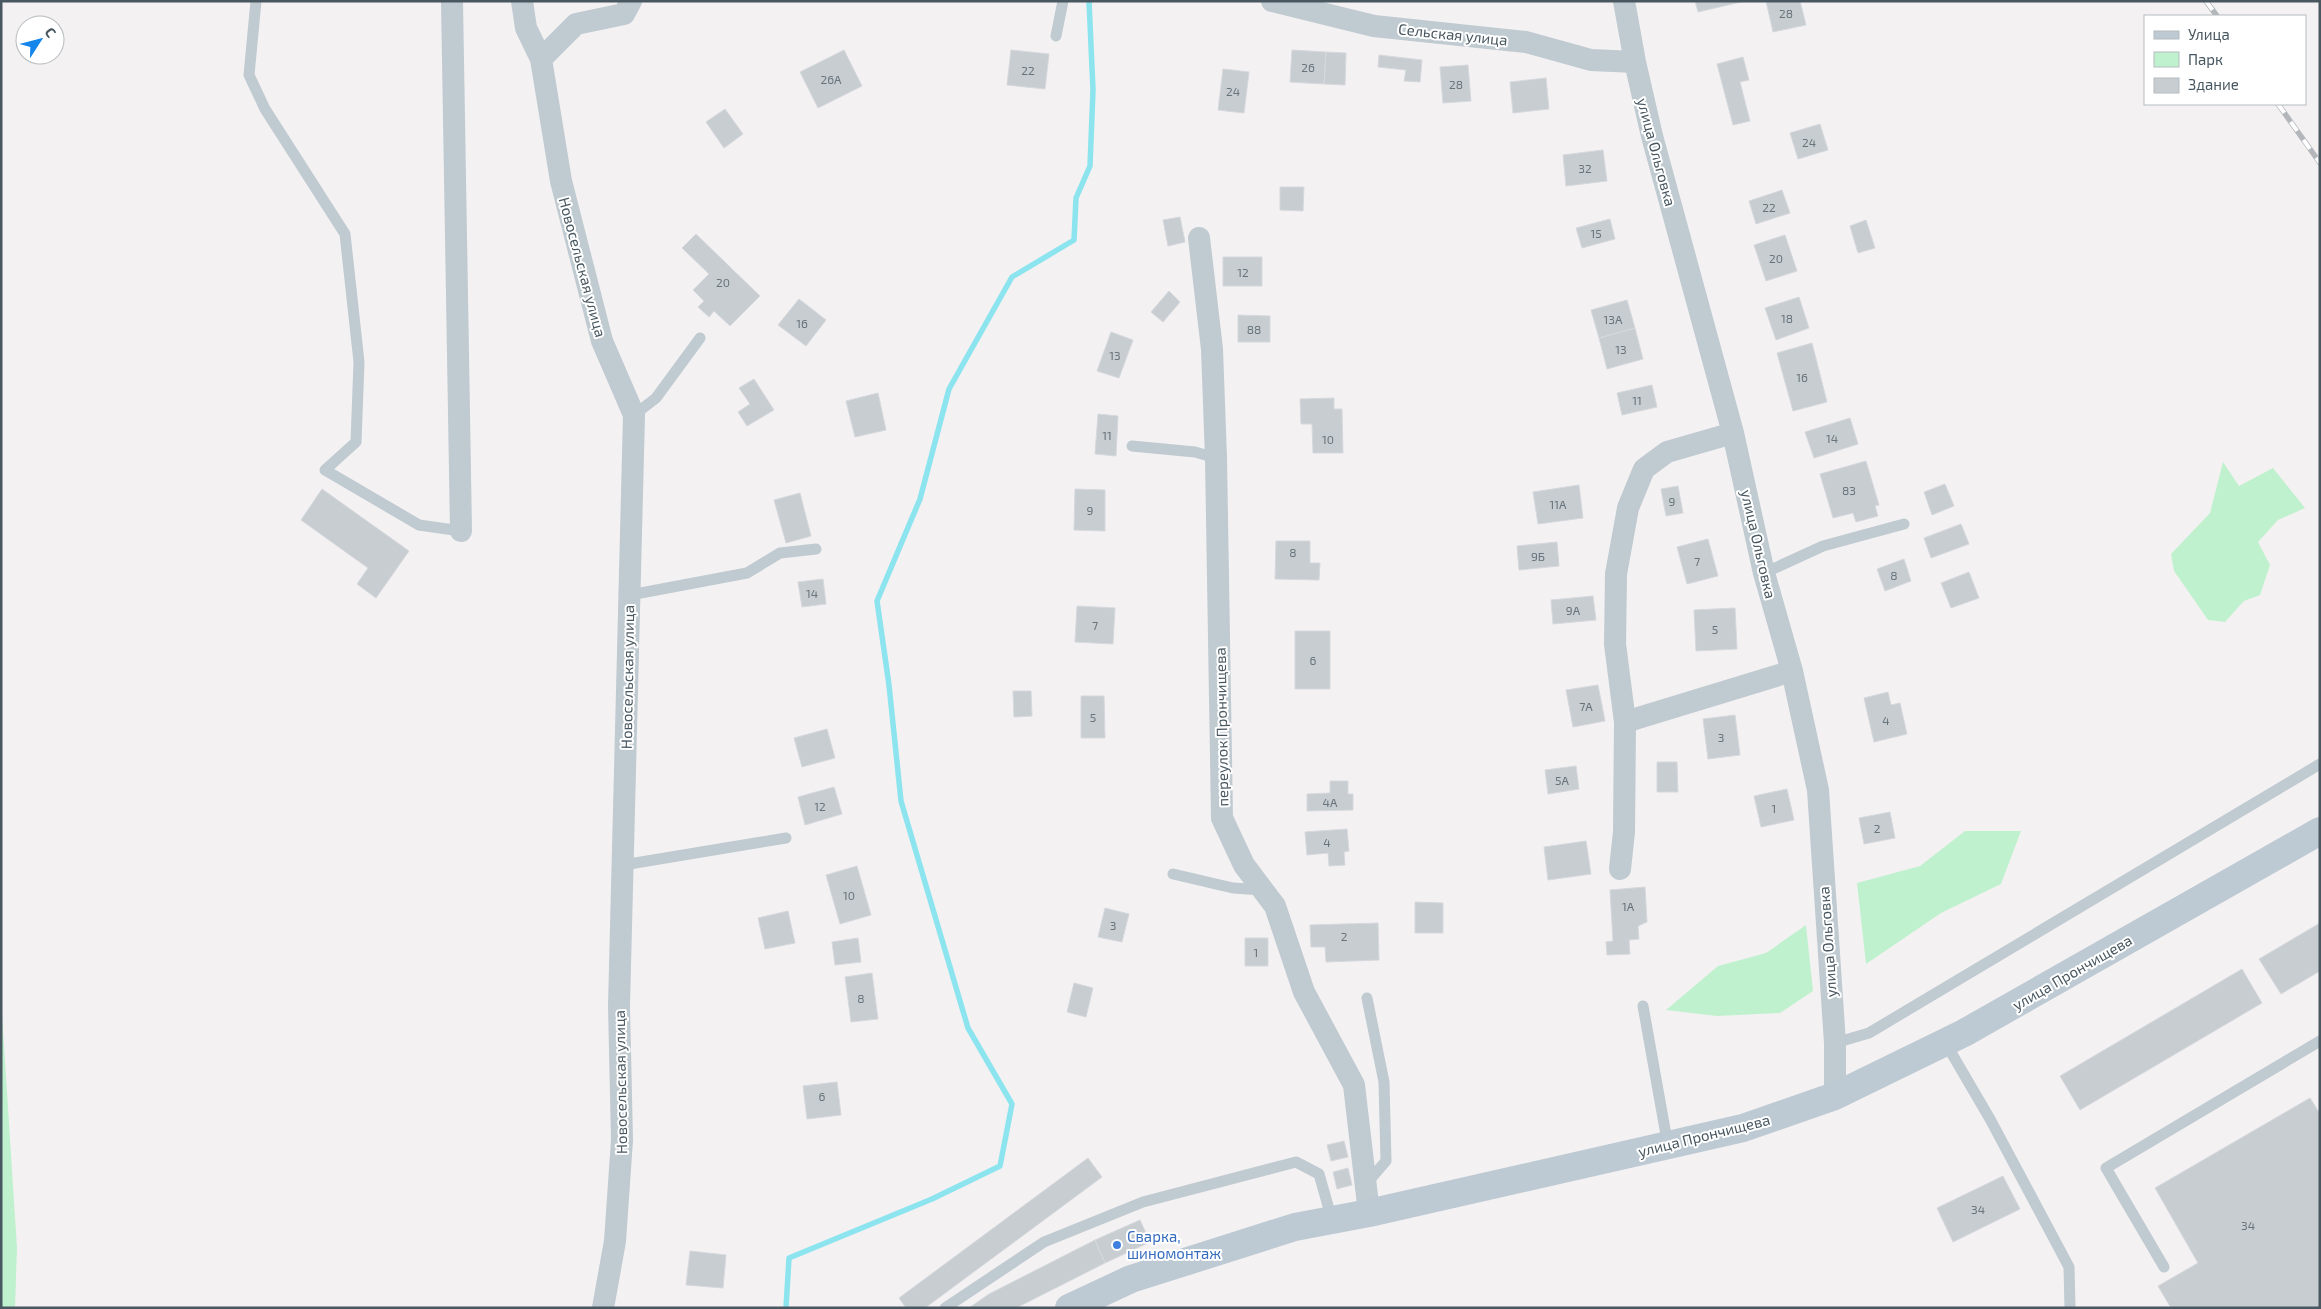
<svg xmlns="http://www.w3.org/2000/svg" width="2321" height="1309" viewBox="0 0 2321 1309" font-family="'Exo 2',sans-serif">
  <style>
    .green { fill: #c0f1ce }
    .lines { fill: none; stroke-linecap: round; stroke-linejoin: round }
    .stream { stroke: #8ce4ef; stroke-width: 5.5 }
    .building { fill: #c8cdd1; stroke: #d5d8dd }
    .lane { stroke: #bfcad1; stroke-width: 11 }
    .street { stroke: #bfcad1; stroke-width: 22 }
    .secondary { stroke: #bdcad3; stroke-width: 28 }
    .rail-casing { stroke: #b3b7bc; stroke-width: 5.5 }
    .rail { stroke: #fff; stroke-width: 4; stroke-dasharray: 11; stroke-linecap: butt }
    .shop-dot { fill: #3f7fe0; stroke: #fff; stroke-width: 2 }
    .labels { text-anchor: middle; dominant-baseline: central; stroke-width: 4; stroke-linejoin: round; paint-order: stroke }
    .number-label { font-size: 12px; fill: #68747c }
    .street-label { font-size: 15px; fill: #485760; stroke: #fff }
    .shop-label { font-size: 15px; fill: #366cbe; stroke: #fff; text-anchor: start }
  </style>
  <rect width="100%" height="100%" fill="#f4f1f2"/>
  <path class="green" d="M 2223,462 L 2239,486 L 2273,468 L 2305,508 L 2278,520 L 2258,542 L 2270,565 L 2260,595 L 2244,601 L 2225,622 L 2208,620 L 2174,571 L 2171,554 L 2210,513 Z
    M 1965,831 L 2021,831 L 2001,884 L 1941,913 L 1866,964 L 1857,883 L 1920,866 Z
    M 1806,925 L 1813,991 L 1780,1013 L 1717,1016 L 1666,1010 L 1718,966 L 1766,953 Z
    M 1,998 L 17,1248 L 15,1308 L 1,1308 Z"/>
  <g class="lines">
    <path class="stream" d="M 786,1308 L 789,1258 L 932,1199 L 1000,1166 L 1012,1104 L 968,1028 L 901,801 L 889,685 L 877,601 L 920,499 L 949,389 L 1012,277 L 1074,240 L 1076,198 L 1090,166 L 1093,90 L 1089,1"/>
  </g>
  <path class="building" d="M 1695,1 L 1745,1 L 1698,12 Z
    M 1766,1 L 1800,1 L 1806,25 L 1773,32 Z
    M 844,50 L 862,86 L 818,108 L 800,72 Z
    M 1011,50 L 1049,54 L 1045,89 L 1007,85 Z
    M 1292,50 L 1326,52 L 1324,84 L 1290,82 Z
    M 1326,52 L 1346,53 L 1345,85 L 1324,84 Z
    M 1379,55 L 1422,60 L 1420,82 L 1404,81 L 1406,70 L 1378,67 Z
    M 1743,57 L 1749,80 L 1740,82 L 1750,121 L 1733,125 L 1717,64 Z
    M 1468,65 L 1471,101 L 1443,103 L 1440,67 Z
    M 1223,69 L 1249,72 L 1244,113 L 1218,110 Z
    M 1546,78 L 1549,109 L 1513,113 L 1510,82 Z
    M 725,109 L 743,134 L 724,148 L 706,122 Z
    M 1820,124 L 1828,150 L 1798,159 L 1790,133 Z
    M 1603,150 L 1607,181 L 1566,186 L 1563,155 Z
    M 1280,187 L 1304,187 L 1303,211 L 1280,210 Z
    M 1782,190 L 1790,213 L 1756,224 L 1749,201 Z
    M 1180,217 L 1185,242 L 1168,246 L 1163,220 Z
    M 1610,219 L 1615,239 L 1582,248 L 1576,228 Z
    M 1866,220 L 1875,248 L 1858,253 L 1850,226 Z
    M 696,234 L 760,296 L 730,326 L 714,311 L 709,317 L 698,307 L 704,301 L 693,290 L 709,274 L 682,248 Z
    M 1785,235 L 1797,271 L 1766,281 L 1754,245 Z
    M 1223,257 L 1262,257 L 1262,286 L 1223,286 Z
    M 1169,291 L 1180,302 L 1163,322 L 1151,312 Z
    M 1799,297 L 1809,328 L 1776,340 L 1765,308 Z
    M 799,299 L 826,320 L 806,346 L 778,325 Z
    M 1627,300 L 1635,328 L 1599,338 L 1591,310 Z
    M 1238,315 L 1270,316 L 1270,342 L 1238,342 Z
    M 1635,328 L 1643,359 L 1607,369 L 1599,338 Z
    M 1111,332 L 1133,340 L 1119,378 L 1097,371 Z
    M 1812,343 L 1827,402 L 1793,411 L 1777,353 Z
    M 754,379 L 774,410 L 747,426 L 738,412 L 750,404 L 739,388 Z
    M 1652,385 L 1657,407 L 1622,415 L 1617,393 Z
    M 878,393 L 886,430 L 855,437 L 846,401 Z
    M 1334,398 L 1334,409 L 1342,409 L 1343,453 L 1313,453 L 1312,424 L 1301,424 L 1300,399 Z
    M 1098,414 L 1118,416 L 1116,456 L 1095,454 Z
    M 1850,418 L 1858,444 L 1814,458 L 1805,432 Z
    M 1866,461 L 1879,505 L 1875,506 L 1878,516 L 1856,522 L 1853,513 L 1833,518 L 1820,474 Z
    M 1945,484 L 1954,506 L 1932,515 L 1924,492 Z
    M 1579,485 L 1583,518 L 1538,524 L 1533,492 Z
    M 1678,486 L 1683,513 L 1666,516 L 1661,489 Z
    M 322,489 L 409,551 L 376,598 L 357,584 L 368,568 L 301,520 Z
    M 1075,489 L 1105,490 L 1105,531 L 1074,530 Z
    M 800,493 L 811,536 L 786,543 L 774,500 Z
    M 1961,524 L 1969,544 L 1931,558 L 1924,538 Z
    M 1708,539 L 1718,576 L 1687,584 L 1677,547 Z
    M 1276,541 L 1310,541 L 1310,563 L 1320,563 L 1319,580 L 1275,579 Z
    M 1557,542 L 1559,566 L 1519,570 L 1517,546 Z
    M 1904,559 L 1911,581 L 1885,591 L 1877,569 Z
    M 1969,572 L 1979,598 L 1951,608 L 1941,583 Z
    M 823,579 L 826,604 L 802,607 L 798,582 Z
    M 1593,596 L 1596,620 L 1553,624 L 1551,600 Z
    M 1077,606 L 1115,608 L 1113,644 L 1075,642 Z
    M 1735,608 L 1737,649 L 1696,651 L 1694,610 Z
    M 1295,631 L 1330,631 L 1330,689 L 1295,689 Z
    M 1598,685 L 1605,721 L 1573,727 L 1566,690 Z
    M 1013,691 L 1031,691 L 1032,716 L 1014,717 Z
    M 1888,692 L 1891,705 L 1900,703 L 1907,734 L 1874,742 L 1864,698 Z
    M 1081,696 L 1104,696 L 1105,738 L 1081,738 Z
    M 1735,715 L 1740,755 L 1708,759 L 1703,719 Z
    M 827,729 L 835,758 L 802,767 L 794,738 Z
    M 1657,762 L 1677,762 L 1678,792 L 1657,792 Z
    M 1576,766 L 1579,789 L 1548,794 L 1545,770 Z
    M 1330,781 L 1348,781 L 1348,794 L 1353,794 L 1353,810 L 1307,811 L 1307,794 L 1330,793 Z
    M 834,787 L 842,814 L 805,825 L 798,797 Z
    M 1787,789 L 1794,820 L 1761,827 L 1754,796 Z
    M 1890,812 L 1895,838 L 1864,844 L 1859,818 Z
    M 1347,829 L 1349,851 L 1344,852 L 1345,865 L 1329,866 L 1328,853 L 1307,855 L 1305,832 Z
    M 1586,841 L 1591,874 L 1548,880 L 1544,847 Z
    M 857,866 L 871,915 L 840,924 L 826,875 Z
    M 1645,887 L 1647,922 L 1638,926 L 1639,939 L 1629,940 L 1630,954 L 1607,955 L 1606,942 L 1613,941 L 1610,890 Z
    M 1415,902 L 1443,903 L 1443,933 L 1415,933 Z
    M 1105,908 L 1129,914 L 1122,942 L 1098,937 Z
    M 788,911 L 795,943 L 765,949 L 758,918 Z
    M 1378,923 L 1379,960 L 1326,962 L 1325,947 L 1311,947 L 1310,925 Z
    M 2320,923 L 2320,971 L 2281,994 L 2259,959 Z
    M 858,938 L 861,962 L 835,965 L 832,942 Z
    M 1245,938 L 1268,938 L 1268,966 L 1245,966 Z
    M 2242,969 L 2262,1003 L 2080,1110 L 2060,1076 Z
    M 872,973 L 878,1019 L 851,1022 L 845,977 Z
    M 1074,983 L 1093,988 L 1086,1017 L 1067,1012 Z
    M 837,1082 L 841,1115 L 807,1119 L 803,1086 Z
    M 2310,1098 L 2320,1114 L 2320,1308 L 2171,1308 L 2158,1286 L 2198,1263 L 2155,1188 Z
    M 1344,1141 L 1348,1157 L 1331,1161 L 1327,1145 Z
    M 1088,1158 L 1102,1177 L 925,1308 L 906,1308 L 899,1298 Z
    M 1348,1168 L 1352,1185 L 1337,1189 L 1333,1172 Z
    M 2003,1176 L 2020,1209 L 1953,1242 L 1937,1208 Z
    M 1140,1220 L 1150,1242 L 1105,1263 L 1095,1240 Z
    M 1095,1240 L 1105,1263 L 1016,1308 L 969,1308 L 989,1294 Z
    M 690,1251 L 726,1255 L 723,1288 L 686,1285 Z"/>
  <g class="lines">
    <path class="lane" d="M 256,1 L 249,75 L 265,109 L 345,234 L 359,362 L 356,442 L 325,470 L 419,525 L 461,531
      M 1056,36 L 1063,1
      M 634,415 L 656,398 L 700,338
      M 1132,446 L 1195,452 L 1216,458
      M 1764,573 L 1823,546 L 1904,524
      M 630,595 L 747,573 L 780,553 L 816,549
      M 623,865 L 786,838
      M 1173,874 L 1233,888 L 1263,890
      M 1367,998 L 1384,1082 L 1386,1161 L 1367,1183
      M 1643,1006 L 1668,1146
      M 1945,1042 L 1990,1119 L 2069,1267 L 2070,1308
      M 1835,1043 L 1869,1033 L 2320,764
      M 2164,1267 L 2106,1168 L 2320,1041
      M 945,1308 L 1044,1242 L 1143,1202 L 1296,1162 L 1319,1174 L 1332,1220"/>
    <path class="street" d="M 452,1 L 461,531
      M 522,1 L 526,28 L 541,59
      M 1272,1 L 1374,26 L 1526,42 L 1591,60 L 1635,62
      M 1624,1 L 1635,62 L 1652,136 L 1733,433 L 1764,573 L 1792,671 L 1818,790 L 1835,1043 L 1835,1096
      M 1199,238 L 1212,349 L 1216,458 L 1222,818 L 1244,865 L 1275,906 L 1304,992 L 1354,1085 L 1369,1213
      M 1625,722 L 1792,671
      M 1620,869 L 1624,832 L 1625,722 L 1615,644 L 1616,574 L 1628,508 L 1644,469 L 1667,452 L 1733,433
      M 603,1308 L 615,1241 L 622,1140 L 619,1006 L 634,415 L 602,341 L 561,181 L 541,59 L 576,24 L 624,14 L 631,1"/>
    <path class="secondary" d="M 1069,1308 L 1131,1279 L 1295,1227 L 1369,1213 L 1743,1128 L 1835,1096 L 1964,1033 L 2320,831"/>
    <defs>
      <path id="rail" d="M 2206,1 L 2217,16
        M 2278,104 L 2320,163"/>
    </defs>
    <use href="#rail" class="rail-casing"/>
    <use href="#rail" class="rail"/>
  </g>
  <circle class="shop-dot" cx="1117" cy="1245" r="5"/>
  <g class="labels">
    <g class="number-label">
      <text x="1786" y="13">28</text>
      <text x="1308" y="67">26</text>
      <text x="1028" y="70">22</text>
      <text x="831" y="79">26А</text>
      <text x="1456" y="84">28</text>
      <text x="1233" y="91">24</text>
      <text x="1809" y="142">24</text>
      <text x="1585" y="168">32</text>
      <text x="1769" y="207">22</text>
      <text x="1596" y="233">15</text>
      <text x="1776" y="258">20</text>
      <text x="1243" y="272">12</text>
      <text x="723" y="282">20</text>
      <text x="1787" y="318">18</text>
      <text x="1613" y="319">13А</text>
      <text x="802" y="323">16</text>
      <text x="1254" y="329">88</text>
      <text x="1621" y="349">13</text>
      <text x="1115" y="355">13</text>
      <text x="1802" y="377">16</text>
      <text x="1637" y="400">11</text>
      <text x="1107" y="435">11</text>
      <text x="1832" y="438">14</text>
      <text x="1328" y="439">10</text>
      <text x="1849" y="490">83</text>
      <text x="1672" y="501">9</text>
      <text x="1558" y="504">11А</text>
      <text x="1090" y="510">9</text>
      <text x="1293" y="552">8</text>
      <text x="1538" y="556">9Б</text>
      <text x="1697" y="561">7</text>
      <text x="1894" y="575">8</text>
      <text x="812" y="593">14</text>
      <text x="1573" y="610">9А</text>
      <text x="1095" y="625">7</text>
      <text x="1715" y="629">5</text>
      <text x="1313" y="660">6</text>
      <text x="1586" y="706">7А</text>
      <text x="1093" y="717">5</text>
      <text x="1886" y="720">4</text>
      <text x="1721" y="737">3</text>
      <text x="1562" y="780">5А</text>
      <text x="1330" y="802">4А</text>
      <text x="820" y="806">12</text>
      <text x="1774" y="808">1</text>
      <text x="1877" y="828">2</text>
      <text x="1327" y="842">4</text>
      <text x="849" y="895">10</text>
      <text x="1628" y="906">1А</text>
      <text x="1113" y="925">3</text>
      <text x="1344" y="936">2</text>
      <text x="1256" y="952">1</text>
      <text x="861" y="998">8</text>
      <text x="822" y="1096">6</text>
      <text x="1978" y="1209">34</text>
      <text x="2248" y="1225">34</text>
    </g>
    <g class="street-label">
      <text transform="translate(1453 34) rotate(6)">Сельская улица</text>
      <text transform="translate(1657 152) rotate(75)">улица Ольговка</text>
      <text transform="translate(583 267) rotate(75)">Новосельская улица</text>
      <text transform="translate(1759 544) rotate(77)">улица Ольговка</text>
      <text transform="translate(627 677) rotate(-89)">Новосельская улица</text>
      <text transform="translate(1221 727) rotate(-91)">переулок Прончищева</text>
      <text transform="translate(1827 942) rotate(-94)">улица Ольговка</text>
      <text transform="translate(2072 972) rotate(-30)">улица Прончищева</text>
      <text transform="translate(620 1082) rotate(-91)">Новосельская улица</text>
      <text transform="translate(1704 1135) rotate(-14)">улица Прончищева</text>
    </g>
    <g class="shop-label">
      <text x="1127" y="1236">Сварка,<tspan x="1127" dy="17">шиномонтаж</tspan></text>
    </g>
  </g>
  <rect width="2321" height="1309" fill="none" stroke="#485760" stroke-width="5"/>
  <rect x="2144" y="15" width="162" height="90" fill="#ffffff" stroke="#b6bcbf"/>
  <rect x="2154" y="31" width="25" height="8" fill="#bdcad3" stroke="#b6bcbf"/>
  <text x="2188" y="40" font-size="15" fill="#485760">Улица</text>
  <rect x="2154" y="52" width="25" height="15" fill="#c0f1ce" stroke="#b6bcbf"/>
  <text x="2188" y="65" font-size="15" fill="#485760">Парк</text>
  <rect x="2154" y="78" width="25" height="15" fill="#c8cdd1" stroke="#b6bcbf"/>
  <text x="2188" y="90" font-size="15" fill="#485760">Здание</text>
  <g transform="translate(40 40) rotate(54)"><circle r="24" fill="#ffffff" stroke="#b6bcbf"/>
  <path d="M0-4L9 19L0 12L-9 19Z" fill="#1486eb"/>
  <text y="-8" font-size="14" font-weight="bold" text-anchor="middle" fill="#485760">С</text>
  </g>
</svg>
